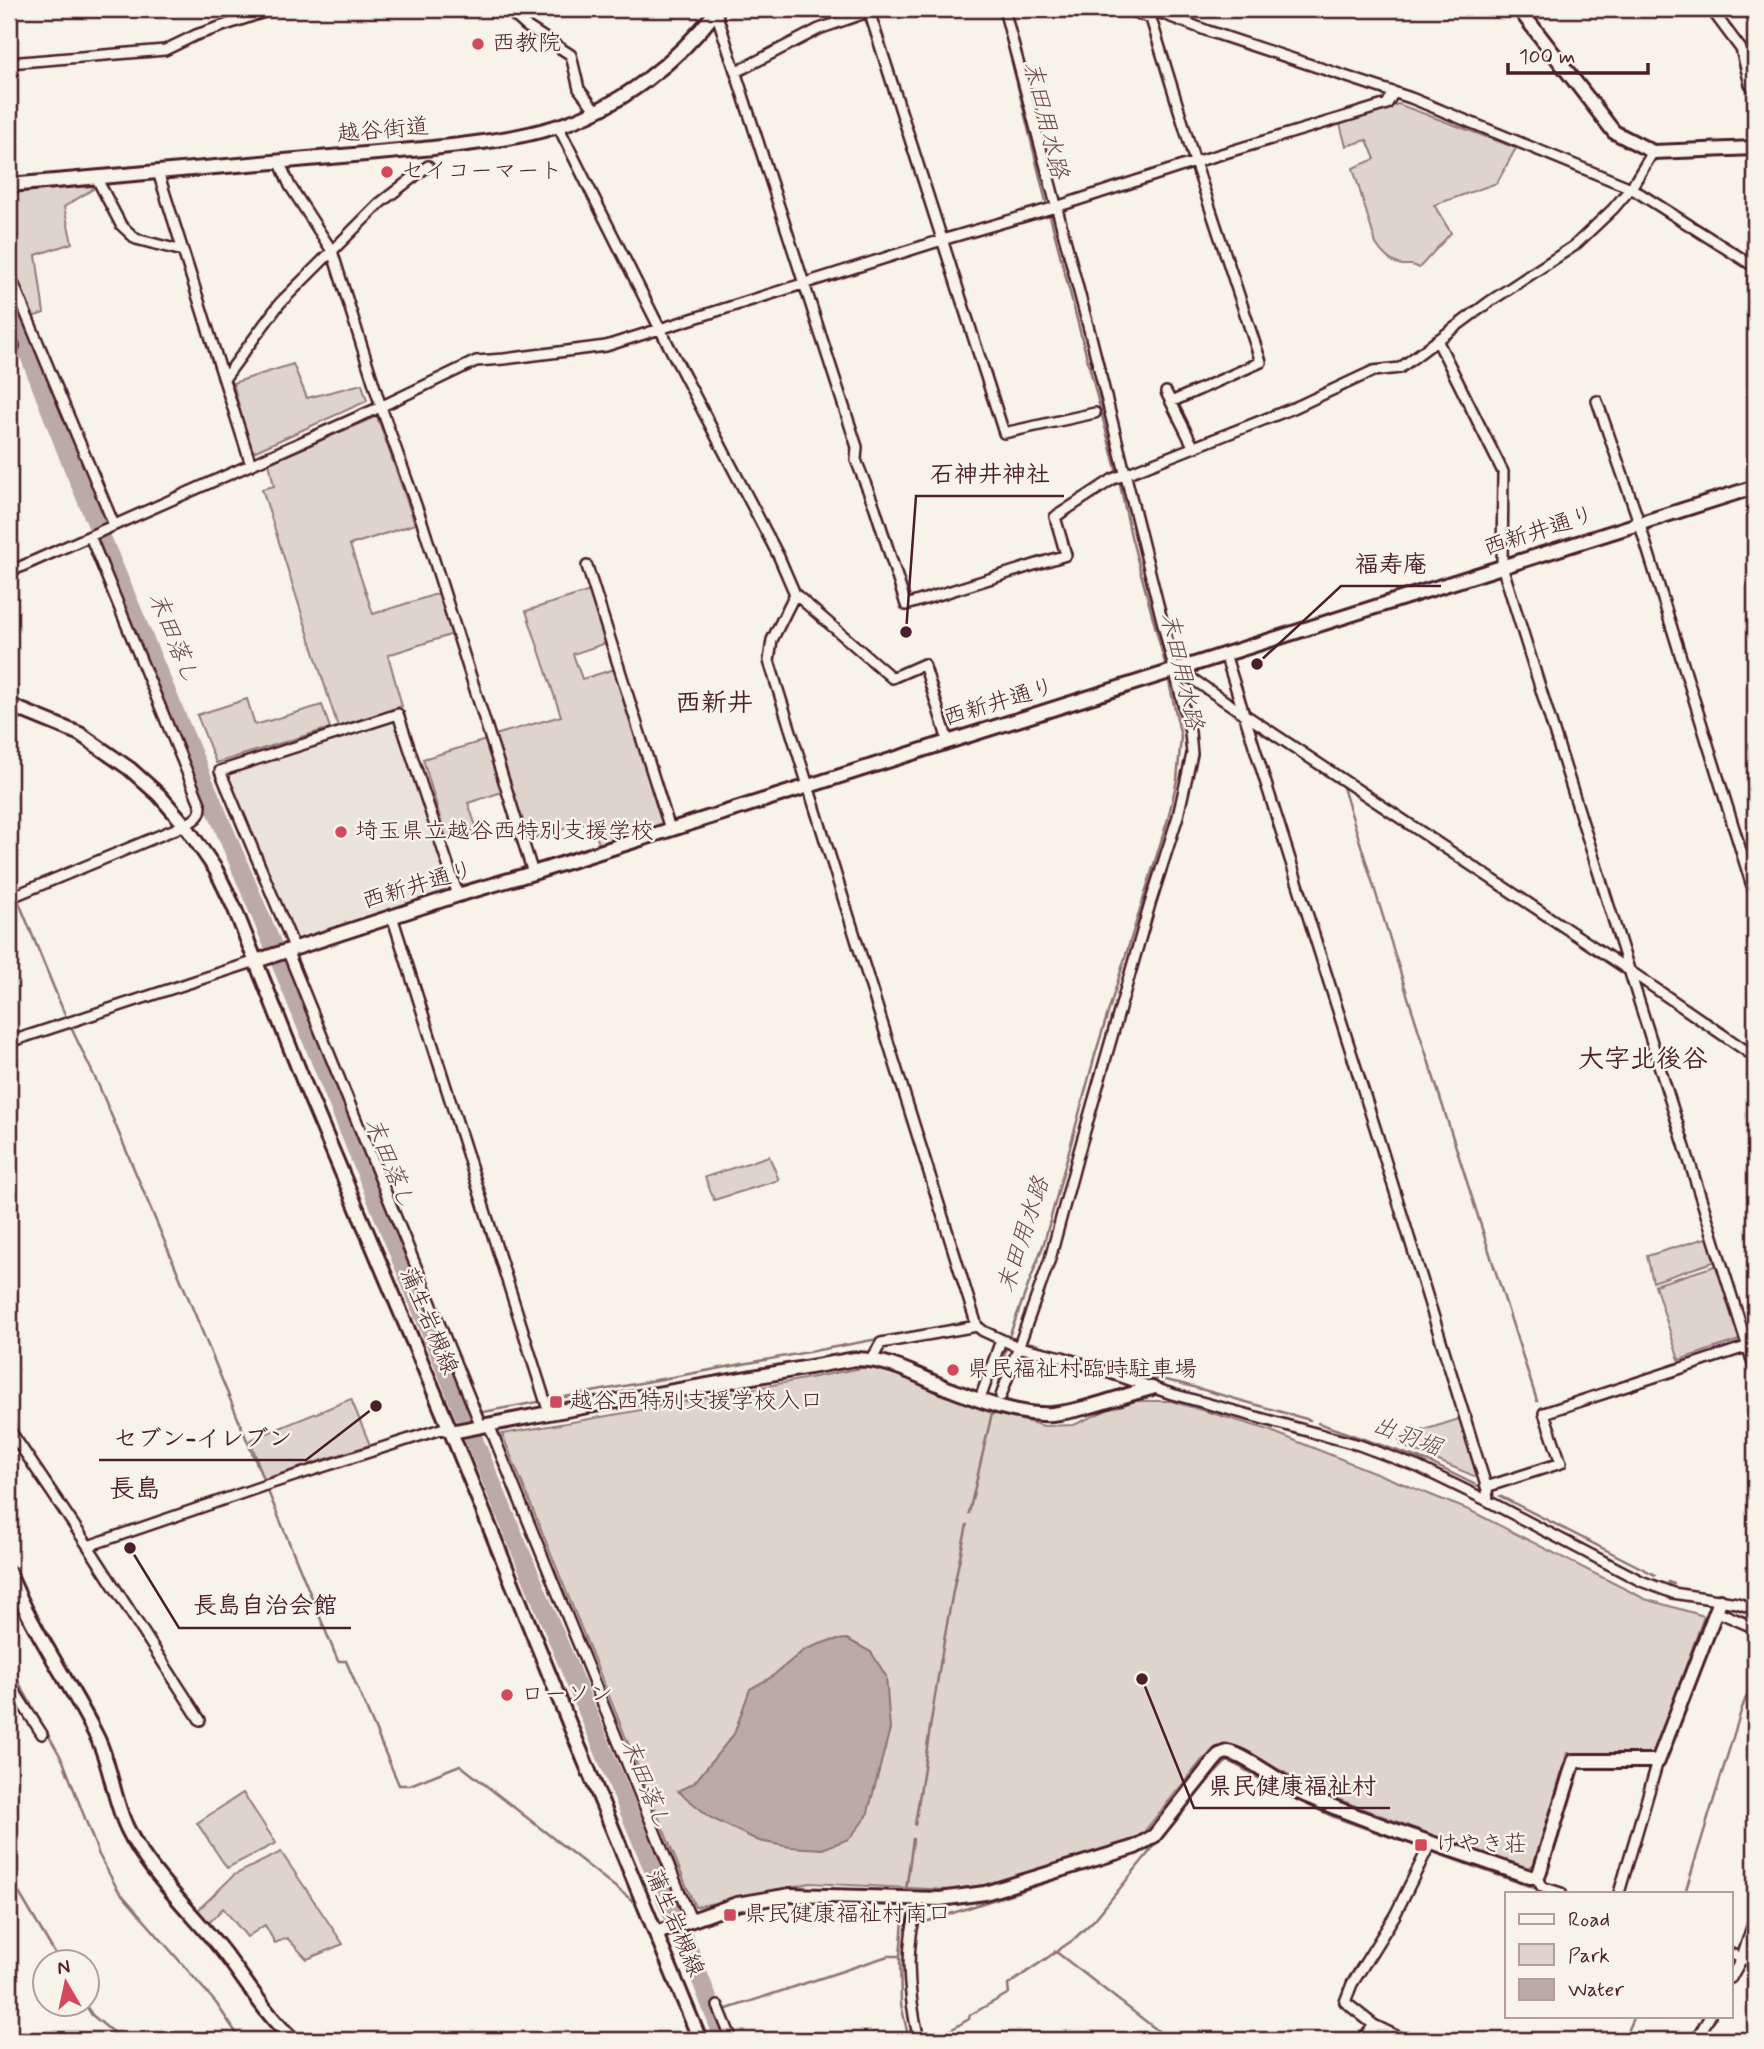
<svg xmlns="http://www.w3.org/2000/svg" width="1764" height="2049" viewBox="0 0 1764 2049" font-family="Mynerve,'Klee One',sans-serif">
  <style>
    .built { fill: #eae3da }
    .green { fill: #ded4cc; stroke: #947a7c; stroke-width: 2 }
    .water { fill: #bcaaa7; stroke: #8e7275; stroke-width: 2 }
    .lines { fill: none; stroke-linecap: round; stroke-linejoin: round }
    .stream { stroke: #8e7275; stroke-width: 2.5 }
    .river { stroke: #bcaaa7; stroke-width: 18 }
    .street-casing { stroke: #4a1f2b; stroke-width: 14 }
    .secondary-casing { stroke: #4a1f2b; stroke-width: 18 }
    .street { stroke: #f7f3e8; stroke-width: 9 }
    .secondary { stroke: #f7f3e8; stroke-width: 12 }
    .poi-dot { fill: #d1495b; stroke: #f7f3e8; stroke-width: 2.5 }
    .labels { text-anchor: middle; dominant-baseline: central; stroke-width: 5; stroke-linejoin: round; paint-order: stroke }
    .poi-label { font-size: 23px; fill: #4a1f2b; stroke: #f7f3e8; text-anchor: start }
    .street-label { font-size: 23px; fill: #4a1f2b; stroke: #f7f3e8 }
    .water-label { font-size: 24px; font-style: italic; fill: #6c4950; stroke: #f7f3e8 }
    .quarter-label { font-size: 26px; font-weight: bold; fill: #4a1f2b; stroke: #f7f3e8 }
    .leader { fill: none; stroke: #4a1f2b; stroke-width: 2.5 }
    .callout-dot { fill: #4a1f2b; stroke: #f7f3e8; stroke-width: 2.5 }
    .callout-label { font-size: 24px; text-anchor: middle; font-weight: bold; fill: #4a1f2b; stroke: #f7f3e8; stroke-width: 5; stroke-linejoin: round; paint-order: stroke }
  </style>
  <rect width="100%" height="100%" fill="#f7f3e8"/>
  <filter id="ink" filterUnits="userSpaceOnUse"><feTurbulence type="fractalNoise" baseFrequency=".0143" numOctaves="2"/><feDisplacementMap in="SourceGraphic" scale="14" xChannelSelector="R" yChannelSelector="G"/><feConvolveMatrix kernelMatrix="1 2 1 2 8 2 1 2 1" color-interpolation-filters="sRGB"/></filter>
  <g filter="url(#ink)">
    <path class="built" d="M 394,719 L 448,889 L 297,939 L 229,775 Z"/>
    <path class="green" d="M 1398,104 L 1516,148 L 1497,183 L 1434,205 L 1451,233 L 1419,268 C 1413,264 1410,265 1403,265 C 1392,264 1382,254 1376,244 L 1353,168 L 1375,159 L 1367,140 L 1346,146 L 1340,124 Z
      M 92,186 L 93,189 L 64,207 L 72,243 L 36,255 L 44,313 L 32,317 L 9,265 L 9,193 Z
      M 293,364 L 307,398 L 362,384 L 367,401 L 251,453 L 233,383 Z
      M 377,416 L 415,524 L 350,545 L 373,614 L 440,593 L 453,634 L 388,655 L 402,706 L 338,727 L 262,489 L 274,486 L 269,463 Z
      M 590,591 L 606,643 L 573,654 L 582,679 L 615,669 L 664,826 L 600,846 L 590,821 L 528,840 L 495,735 L 561,716 L 526,611 Z
      M 247,699 L 255,725 L 322,705 L 330,728 L 216,763 L 197,715 Z
      M 486,740 L 502,792 L 468,803 L 477,829 L 446,838 L 423,759 Z
      M 769,1156 L 779,1180 L 714,1200 L 705,1177 Z
      M 1709,1237 L 1716,1261 L 1653,1282 L 1647,1256 Z
      M 1718,1265 L 1742,1339 L 1679,1360 L 1655,1285 Z
      M 867,1367 L 896,1372 L 1010,1417 L 1044,1426 L 1074,1425 L 1126,1401 L 1171,1401 L 1266,1429 L 1471,1511 L 1645,1599 L 1704,1616 L 1654,1755 L 1567,1753 L 1536,1863 L 1525,1870 L 1337,1799 L 1226,1743 L 1202,1760 L 1140,1837 L 991,1884 L 948,1890 L 810,1883 L 695,1907 L 502,1434 L 630,1412 Z
      M 351,1399 L 370,1445 L 264,1479 L 250,1440 Z
      M 1462,1418 L 1481,1479 L 1401,1445 L 1399,1438 Z
      M 243,1793 L 276,1843 L 227,1868 L 197,1823 Z
      M 281,1852 L 343,1944 L 307,1959 L 287,1938 L 275,1943 L 265,1925 L 247,1937 L 223,1908 L 209,1923 L 198,1910 L 234,1875 Z"/>
    <path class="water" d="M 847,1639 L 871,1652 L 886,1676 L 890,1729 L 867,1816 L 849,1839 L 822,1849 L 790,1847 L 759,1841 L 711,1818 L 678,1791 L 694,1783 L 734,1734 L 750,1689 L 770,1678 L 804,1650 L 828,1641 Z"/>
    <g class="lines">
      <path class="stream" d="M 999,9 L 1047,206
        M 1049,212 L 1117,473
        M 1119,480 L 1131,536 L 1166,667
        M 19,572 L 103,535
        M 1180,674 L 1191,684 L 1237,715
        M 1342,784 L 1407,994 L 1537,1401
        M 9,878 L 65,1015 L 99,1086 L 183,1285 L 338,1661 L 346,1661 L 399,1785 L 410,1785 L 460,1765 L 638,1905
        M 1535,902 L 1623,960
        M 1683,1002 L 1724,1028 L 1726,1032
        M 1731,1036 L 1755,1051
        M 1010,1334 L 1044,1243 L 1095,1055 L 1168,819 L 1177,780 L 1181,737 L 1168,677
        M 1028,1342 L 1142,1375
        M 1150,1377 L 1179,1383 L 1310,1420
        M 997,1393 L 1006,1347
        M 478,1413 L 905,1334
        M 1318,1423 L 1429,1462 L 1482,1488
        M 1500,1496 L 1655,1575
        M 969,1513 L 992,1413
        M 1668,1582 L 1674,1584
        M 1738,1614 L 1755,1621
        M 9,1665 L 63,1761 L 99,1855 L 118,1890 L 216,2003 L 241,2040
        M 915,1825 C 931,1725 944,1624 967,1525
        M 9,1876 L 60,1962
        M 906,1890 L 913,1839
        M 1685,1893 L 1742,1708 L 1747,1695 L 1755,1683
        M 904,1909 L 900,1956 L 901,2004 L 909,2040
        M 916,1925 L 1153,1848 L 1210,1778 L 1227,1761 L 1233,1763 L 1285,1794 L 1334,1817 L 1540,1890 L 1542,1893
        M 671,1931 L 687,1944
        M 1055,1951 L 1170,2040
        M 1731,1960 L 1755,1969
        M 85,2004 L 92,2015 L 122,2040
        M 724,2010 L 888,1956 L 900,1956
        M 934,2040 L 969,2019 L 970,2015 L 1009,1993 L 1008,1985 L 1073,1940 L 1095,1919 L 1151,1850
        M 1623,2040 L 1634,2016"/>
      <path class="river" d="M 9,304 L 70,461 L 284,972 L 475,1442 L 670,1910 L 687,1944 L 724,2040"/>
      <defs>
        <path id="street" d="M 507,9 L 526,26 L 571,55 L 579,89 L 596,111
          M 1126,9 L 1150,18
          M 1148,9 L 1195,162 L 1261,362 L 1171,402
          M 1150,9 L 1208,31 L 1411,98 L 1631,188 L 1755,267
          M 1711,9 L 1741,49 L 1750,84 L 1755,90
          M 869,11 L 1004,433 L 1095,413
          M 716,12 L 857,447 L 856,460 L 875,508 L 906,605 L 1066,555 L 1055,517 L 1113,479 L 1296,407 L 1373,371 L 1400,368 L 1489,302 L 1574,246 L 1613,209 L 1631,188 L 1653,152
          M 9,63 L 165,50 L 196,35 L 273,9
          M 736,72 L 819,29 L 877,9
          M 558,126 L 660,329 L 779,557 L 795,594 L 892,678 L 924,664 L 948,741
          M 279,161 L 290,186 L 332,251 L 381,407 L 422,522 L 533,873
          M 158,172 L 251,465
          M 96,177 L 121,225 L 136,239 L 183,251
          M 9,273 L 114,525
          M 9,331 L 14,346
          M 1437,340 L 1503,472 L 1502,566 L 1755,1370
          M 224,379 L 280,303 L 380,203 L 428,166
          M 1166,392 L 1193,446
          M 1597,401 L 1639,522 L 1755,896
          M 587,566 L 670,829
          M 9,572 L 376,409 L 476,361 L 504,359 L 606,346 L 942,240 L 1056,207 L 1195,162 L 1387,104 L 1394,92
          M 795,594 L 772,640 L 769,661 L 977,1326
          M 1225,654 L 1378,1137 L 1487,1489 L 1488,1501
          M 1183,667 L 1188,676 L 1244,714 L 1630,971 L 1755,1057
          M 9,898 L 185,825 C 194,820 201,817 201,806 L 90,536
          M 392,916 L 549,1413
          M 294,947 L 220,771 L 398,714 L 458,895
          M 287,950 L 481,1426
          M 9,1042 L 256,961
          M 872,1359 L 881,1343 L 977,1326 L 983,1331 L 1018,1347 L 1062,1357 L 1172,1394 L 1359,1445 L 1418,1467 L 1488,1501 L 1641,1581 L 1673,1593 L 1737,1603 L 1755,1609
          M 1001,1396 L 1050,1259 L 1078,1155 L 1150,904 L 1178,816 L 1192,754 L 1190,732 L 1091,337 L 1004,9
          M 980,1399 L 1001,1340
          M 489,1425 L 691,1920
          M 9,1429 L 88,1546 L 200,1720
          M 1486,1487 L 1561,1463 L 1544,1413 L 1755,1344
          M 88,1546 L 263,1486 L 441,1429 L 451,1432
          M 1716,1611 L 1755,1628
          M 9,1683 L 42,1734
          M 1536,1877 L 1542,1887 L 1561,1893
          M 1619,1893 L 1658,1761
          M 1731,1954 L 1755,1962
          M 1731,1978 L 1742,1958 L 1755,1917
          M 718,2006 L 732,2040
          M 919,2040 C 911,2006 906,1971 911,1936 C 912,1924 917,1911 920,1899
          M 1363,2040 L 1374,2025
          M 1405,2040 L 1374,2025 L 1345,2002 L 1352,1984 L 1395,1915 L 1431,1842
          M 1696,2040 L 1710,2016"/>
        <path id="secondary" d="M 1519,9 L 1614,132 L 1653,152 L 1755,148
          M 9,185 L 423,149 C 468,144 512,140 555,127 C 620,108 678,61 718,9
          M 9,705 L 80,734 L 130,769 L 159,795 L 185,825 L 216,870 L 234,907 L 307,1090 L 451,1432 L 571,1728 L 700,2040
          M 256,961 L 458,895 L 533,873 L 1755,487
          M 451,1432 L 549,1413 L 855,1359 C 889,1359 916,1375 947,1388 C 978,1400 1018,1416 1052,1414 C 1084,1411 1120,1396 1152,1388
          M 9,1573 C 32,1630 69,1681 97,1737 C 111,1765 113,1799 127,1828 C 148,1872 190,1910 221,1949 C 245,1979 265,2015 294,2040
          M 656,1933 L 737,1904 L 790,1895 L 940,1899 L 985,1893 L 1135,1847 L 1154,1836 L 1213,1762 L 1219,1755 L 1227,1752 C 1247,1755 1284,1786 1307,1796 C 1380,1827 1456,1851 1530,1877 L 1536,1877 L 1539,1874 L 1574,1761 L 1658,1761 L 1720,1601"/>
      </defs>
      <use href="#street" class="street-casing"/>
      <use href="#secondary" class="secondary-casing"/>
      <use href="#street" class="street"/>
      <use href="#secondary" class="secondary"/>
    </g>
  </g>
  <g class="poi-dot">
    <circle cx="478" cy="44" r="7"/>
    <circle cx="387" cy="172" r="7"/>
    <circle cx="341" cy="832" r="7"/>
    <circle cx="953" cy="1370" r="7"/>
    <rect x="549" y="1395" width="14" height="14" rx="3.5"/>
    <circle cx="507" cy="1695" r="7"/>
    <rect x="1414" y="1838" width="14" height="14" rx="3.5"/>
    <rect x="723" y="1908" width="14" height="14" rx="3.5"/>
  </g>
  <g class="labels">
    <g class="poi-label">
      <text x="492" y="44">西教院</text>
      <text x="401" y="172">セイコーマート</text>
      <text x="355" y="832">埼玉県立越谷西特別支援学校</text>
      <text x="967" y="1370">県民福祉村臨時駐車場</text>
      <text x="570" y="1402">越谷西特別支援学校入口</text>
      <text x="521" y="1695">ローソン</text>
      <text x="1435" y="1845">けやき荘</text>
      <text x="744" y="1915">県民健康福祉村南口</text>
    </g>
    <g class="street-label">
      <text transform="translate(383 131) rotate(-5)">越谷街道</text>
      <text transform="translate(1539 532) rotate(-18)">西新井通り</text>
      <text transform="translate(999 703) rotate(-17)">西新井通り</text>
      <text transform="translate(418 886) rotate(-17)">西新井通り</text>
      <text transform="translate(428 1321) rotate(67)">蒲生岩槻線</text>
      <text transform="translate(674 1923) rotate(67)">蒲生岩槻線</text>
    </g>
    <g class="water-label">
      <text transform="translate(1045 120) rotate(76)">末田用水路</text>
      <text transform="translate(173 638) rotate(68)">末田落し</text>
      <text transform="translate(1181 671) rotate(77)">末田用水路</text>
      <text transform="translate(389 1163) rotate(68)">末田落し</text>
      <text transform="translate(1024 1235) rotate(-72)">末田用水路</text>
      <text transform="translate(1407 1437) rotate(21)">出羽堀</text>
      <text transform="translate(645 1784) rotate(68)">末田落し</text>
    </g>
    <g class="quarter-label">
      <text x="714" y="704">西新井</text>
      <text x="1643" y="1060">大字北後谷</text>
      <text x="135" y="1490">長島</text>
    </g>
  </g>
  <path class="leader" d="M906 632L916 496H1064M1257 664L1341 586H1441M376 1406L306 1460H99M130 1548L179 1628H351M1142 1679L1194 1808H1390"/>
  <g class="callout-dot">
    <circle cx="906" cy="632" r="7"/>
    <circle cx="1257" cy="664" r="7"/>
    <circle cx="376" cy="1406" r="7"/>
    <circle cx="130" cy="1548" r="7"/>
    <circle cx="1142" cy="1679" r="7"/>
  </g>
  <g class="callout-label">
    <text x="990" y="482">石神井神社</text>
    <text x="1391" y="572">福寿庵</text>
    <text x="203" y="1446">セブン-イレブン</text>
    <text x="265" y="1613">長島自治会館</text>
    <text x="1292" y="1794">県民健康福祉村</text>
  </g>
  <rect width="1764" height="2049" fill="none" stroke="#f7f3e8" stroke-width="35"/>
  <rect x="18" y="18" width="1729" height="2014" fill="none" stroke="#4a1f2b" stroke-width="2.5" filter="url(#ink)"/>
  <rect x="1505" y="1892" width="228" height="126" fill="#f7f3e8" stroke="#b29e9c" stroke-width="2"/>
  <rect x="1519" y="1914" width="35" height="10" fill="#f7f3e8" stroke="#b29e9c" stroke-width="2"/>
  <text x="1568" y="1926" font-size="21" fill="#4a1f2b">Road</text>
  <rect x="1519" y="1944" width="35" height="21" fill="#ded4cc" stroke="#b29e9c" stroke-width="2"/>
  <text x="1568" y="1962" font-size="21" fill="#4a1f2b">Park</text>
  <rect x="1519" y="1979" width="35" height="21" fill="#bcaaa7" stroke="#b29e9c" stroke-width="2"/>
  <text x="1568" y="1996" font-size="21" fill="#4a1f2b">Water</text>
  <g transform="translate(66 1983) rotate(351)"><circle r="33" fill="#f7f3e8" stroke="#b29e9c" stroke-width="2"/>
  <path d="M0-5L12 26L0 18L-12 26Z" fill="#d1495b"/>
  <text y="-10" font-size="19" font-weight="bold" text-anchor="middle" fill="#4a1f2b">N</text>
  </g>
  <path d="M1508 63v10h140v-10" fill="none" stroke="#4a1f2b" stroke-width="3.5"/>
  <text x="1519" y="63" font-size="21" fill="#4a1f2b" stroke="#f7f3e8" stroke-width="5" paint-order="stroke">100 m</text>
</svg>
